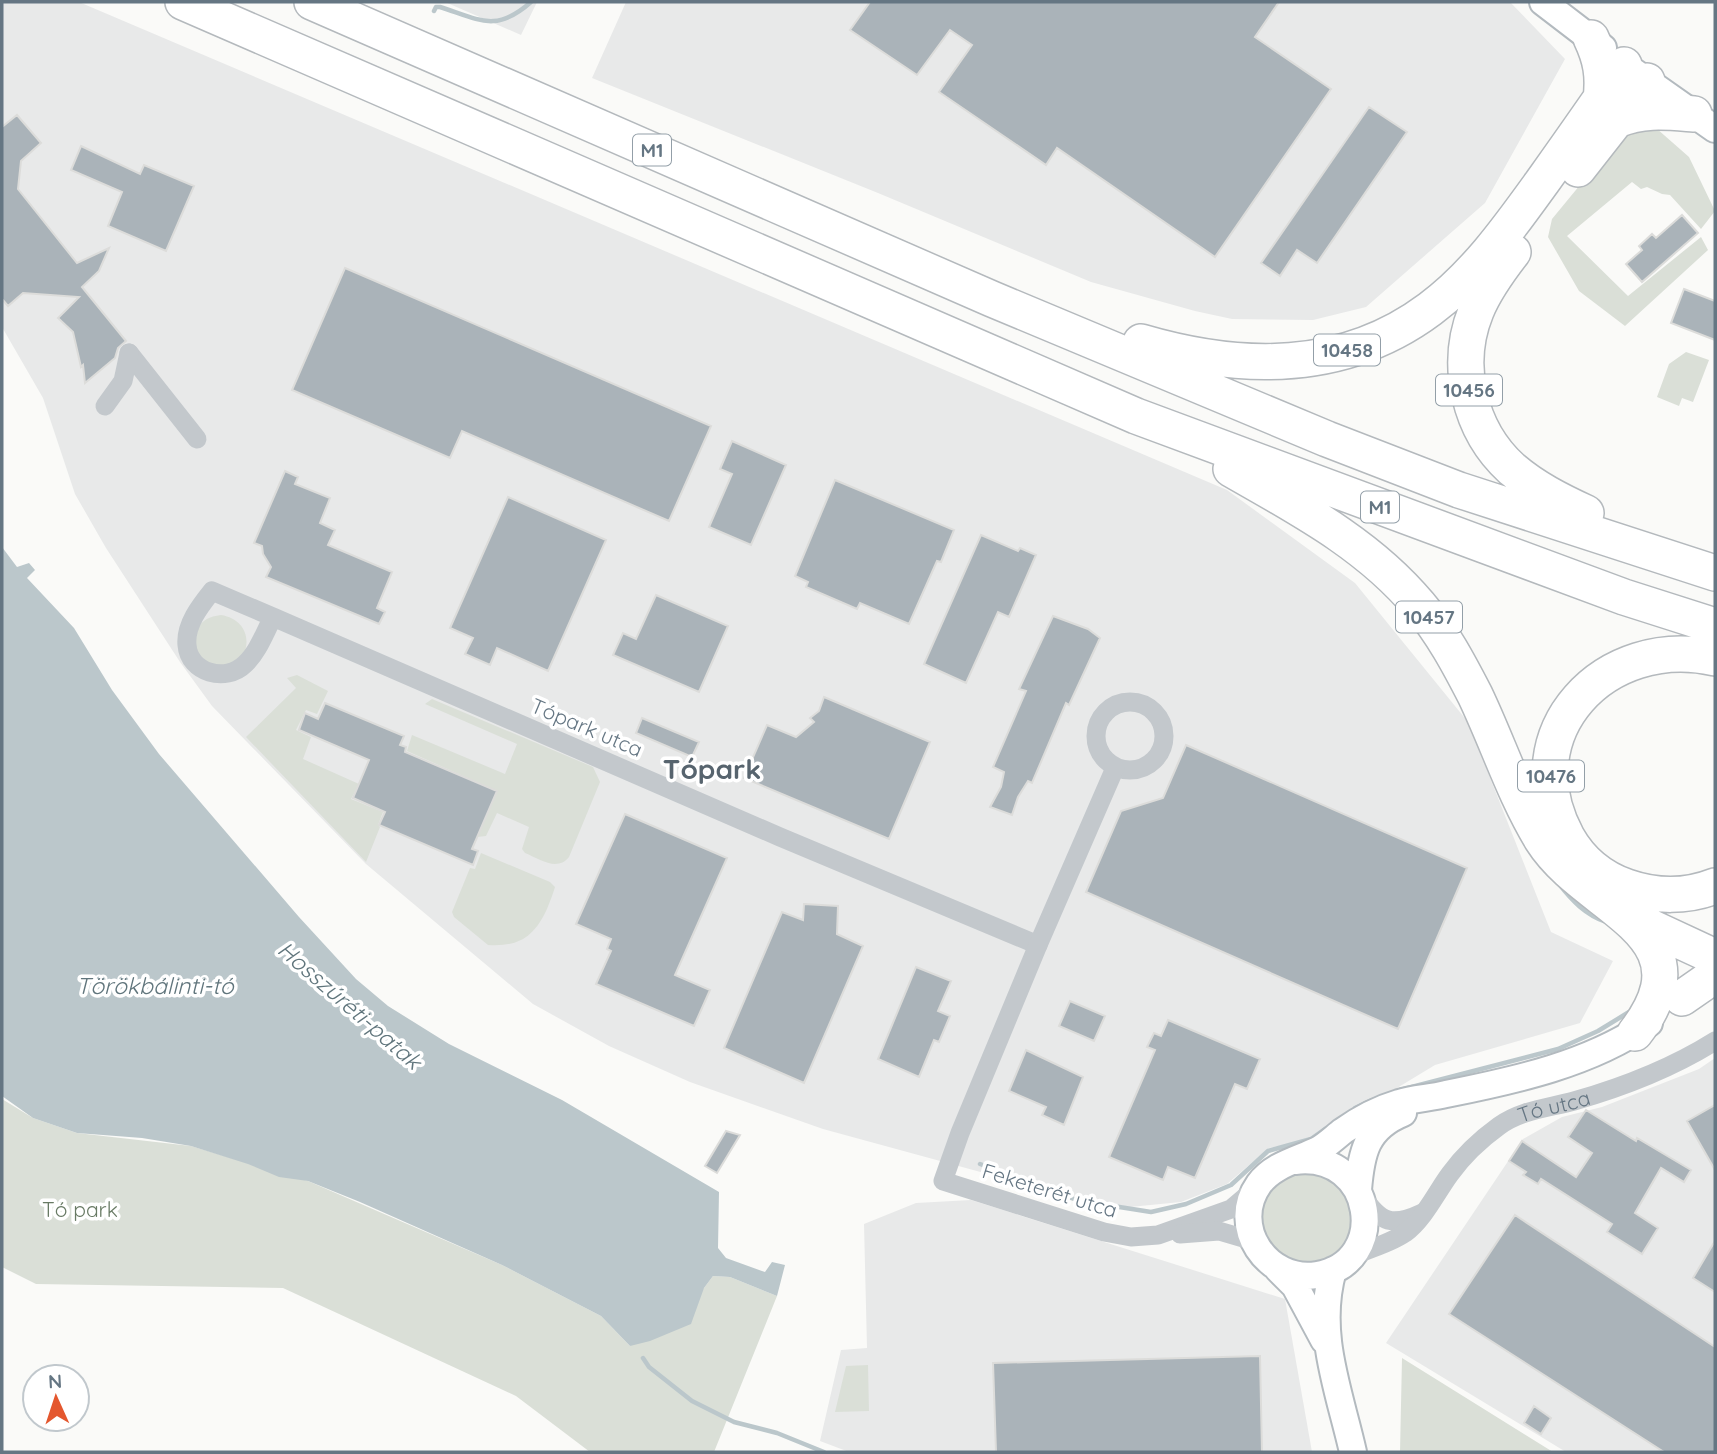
<svg xmlns="http://www.w3.org/2000/svg" width="1717" height="1454" viewBox="0 0 1717 1454" font-family="Quicksand,sans-serif">
  <style>
    .built { fill: #e8e9e9 }
    .green { fill: #dadfd7 }
    .water { fill: #bbc7cb }
    .lines { fill: none; stroke-linecap: round; stroke-linejoin: round }
    .stream { stroke: #bbc7cb; stroke-width: 4.5 }
    .building { fill: #aab3b9; stroke: #dcdcda; stroke-width: 2 }
    .secondary-casing { stroke: #b3babf; stroke-width: 30 }
    .motorway-casing { stroke: #b4b9bd; stroke-width: 38 }
    .minor { stroke: #c3c8cc; stroke-width: 19 }
    .secondary { stroke: #fff; stroke-width: 26 }
    .motorway { stroke: #fff; stroke-width: 35 }
    .labels { text-anchor: middle; dominant-baseline: central; stroke-width: 7; stroke-linejoin: round; paint-order: stroke }
    .shield { fill: #fff; stroke: #939fa8; stroke-width: 2 }
    .shield-label { font-size: 19px; font-weight: bold; fill: #657683 }
    .street-label { font-size: 21px; fill: #657683; stroke: #fff }
    .park-label { font-size: 21px; fill: #687a64; stroke: #fff }
    .water-label { font-size: 23px; font-style: italic; fill: #60757c; stroke: #fff }
    .district-label { font-size: 28px; font-weight: bold; fill: #57646e; stroke: #fff }
  </style>
  <rect width="100%" height="100%" fill="#fafaf8"/>
  <path class="built" d="M 2,2 L 79,2 L 1227,490 L 1355,583 L 1468,722 L 1551,932 L 1613,961 L 1580,1023 L 1435,1065 L 1311,1140 L 1269,1148 L 1227,1184 L 1181,1202 L 1130,1207 L 1076,1198 L 823,1129 L 690,1082 L 609,1046 L 533,1004 L 366,864 L 212,706 L 180,662 L 106,548 L 75,494 L 43,398 L 2,327 Z
    M 445,2 L 537,2 L 521,35 Z
    M 626,2 L 1510,2 L 1565,59 L 1485,203 L 1366,307 L 1313,320 L 1232,319 L 1195,311 L 1091,282 L 878,193 L 592,78 Z
    M 1715,1058 L 1715,1452 L 1566,1452 L 1386,1343 L 1523,1139 L 1562,1117 L 1602,1107 L 1699,1069 Z
    M 971,1200 L 1285,1299 L 1312,1452 L 849,1452 L 820,1441 L 841,1350 L 867,1348 L 864,1224 L 916,1203 Z"/>
  <path class="green" d="M 1656,128 L 1689,157 L 1715,211 L 1701,229 L 1670,195 L 1662,194 L 1647,187 L 1641,189 L 1632,182 L 1567,236 L 1628,296 L 1701,237 L 1708,250 L 1625,326 L 1579,291 L 1548,237 L 1552,219 L 1622,134 Z
    M 1686,352 L 1709,360 L 1693,402 L 1682,398 L 1679,406 L 1657,397 L 1669,364 Z
    M 221,615 C 245,619 253,640 241,660 L 216,669 L 195,652 C 195,631 197,618 221,615 Z
    M 297,675 L 328,691 L 317,714 L 306,710 L 296,730 L 311,737 L 303,759 L 359,784 L 351,799 L 383,812 L 378,825 L 380,827 L 366,862 L 246,737 L 296,688 L 287,678 Z
    M 432,699 L 593,767 L 600,782 L 569,857 C 557,872 540,859 525,853 L 522,849 L 529,827 L 497,813 L 486,836 L 477,837 L 497,791 L 407,751 L 412,735 L 505,774 L 517,744 L 425,704 Z
    M 481,853 L 550,882 L 555,887 C 553,894 550,901 547,909 C 534,937 519,947 488,945 L 454,917 L 452,912 L 470,868 L 475,869 Z
    M 2,1099 L 33,1118 L 77,1133 L 191,1146 L 308,1181 L 502,1265 L 601,1316 L 630,1346 L 704,1288 L 713,1276 L 730,1277 L 777,1296 L 714,1452 L 590,1452 L 516,1396 L 283,1288 L 36,1284 L 2,1267 Z
    M1259 1219a47 47 0 1 1 94 0a47 47 0 1 1-94 0Z
    M 1402,1358 L 1553,1452 L 1400,1452 Z
    M 868,1365 L 869,1411 L 835,1412 L 846,1366 Z"/>
  <path class="water" d="M 2,547 L 17,567 L 29,563 L 35,570 L 27,578 L 74,628 L 112,690 L 159,754 L 299,917 L 356,979 L 388,1006 L 449,1044 L 562,1100 L 719,1192 L 718,1248 L 726,1258 L 765,1272 L 772,1262 L 785,1265 L 777,1296 L 730,1277 L 713,1276 L 704,1288 L 691,1324 L 650,1341 L 630,1346 L 601,1316 L 502,1265 L 360,1202 L 308,1181 L 279,1177 L 248,1164 L 191,1146 L 142,1138 L 77,1133 L 33,1118 L 2,1096 Z"/>
  <g class="lines">
    <path class="stream" d="M 434,11 L 436,7 L 440,7 C 480,20 496,33 531,2
      M 1559,884 C 1572,901 1586,915 1606,922
      M 1400,1090 L 1558,1049 L 1598,1031 L 1629,1012
      M 1355,1108 L 1372,1100
      M 980,1164 L 1074,1199
      M 1113,1206 L 1151,1212 L 1186,1204 L 1231,1185 L 1268,1151 L 1311,1139 L 1325,1129
      M 643,1358 L 649,1367 L 692,1401 L 734,1422 L 777,1433 L 824,1452"/>
  </g>
  <path class="building" d="M 870,2 L 1279,2 L 1255,37 L 1331,89 L 1215,257 L 1057,148 L 1046,165 L 939,92 L 972,45 L 950,30 L 917,75 L 850,30 Z
    M 1369,107 L 1407,132 L 1317,263 L 1297,250 L 1280,276 L 1261,263 Z
    M 17,115 L 41,143 L 21,161 L 18,189 L 77,263 L 109,248 L 99,271 L 82,287 L 126,341 L 118,348 L 115,358 L 85,383 L 83,365 L 81,367 L 73,332 L 58,318 L 79,297 L 23,293 L 8,306 L 2,299 L 2,127 Z
    M 81,146 L 140,174 L 144,165 L 194,186 L 166,251 L 108,226 L 122,192 L 71,170 Z
    M 1682,215 L 1698,233 L 1642,282 L 1626,264 L 1642,250 L 1639,246 L 1652,234 L 1656,238 Z
    M 345,268 L 711,426 L 669,521 L 462,431 L 450,458 L 292,390 Z
    M 1684,289 L 1715,301 L 1715,340 L 1671,323 Z
    M 732,441 L 786,465 L 751,545 L 709,527 L 732,474 L 720,469 Z
    M 285,471 L 298,477 L 295,484 L 330,498 L 320,523 L 335,530 L 328,545 L 392,572 L 377,608 L 385,612 L 379,624 L 266,577 L 271,567 L 263,554 L 262,546 L 254,543 Z
    M 835,480 L 954,530 L 941,562 L 937,561 L 909,624 L 860,603 L 857,609 L 806,587 L 808,582 L 795,576 Z
    M 508,497 L 606,540 L 548,671 L 497,648 L 490,665 L 465,654 L 473,638 L 450,628 Z
    M 981,535 L 1018,551 L 1020,548 L 1036,555 L 1009,617 L 998,612 L 966,683 L 924,664 Z
    M 656,595 L 728,626 L 699,692 L 613,655 L 623,633 L 636,639 Z
    M 1053,616 L 1088,629 L 1100,638 L 1069,705 L 1066,703 L 1032,783 L 1028,781 L 1018,797 L 1012,815 L 990,807 L 1001,787 L 1004,772 L 993,767 L 1026,691 L 1019,689 Z
    M 824,697 L 930,742 L 889,839 L 744,778 L 767,725 L 796,737 L 814,722 L 810,718 L 819,711 Z
    M 325,703 L 404,736 L 400,745 L 406,747 L 405,752 L 497,791 L 472,849 L 478,851 L 473,865 L 379,825 L 385,812 L 353,798 L 369,760 L 299,730 L 305,713 L 318,719 Z
    M 642,718 L 699,742 L 692,757 L 636,733 Z
    M 1186,745 L 1467,868 L 1398,1029 L 1086,892 L 1121,811 L 1163,798 Z
    M 625,814 L 727,858 L 675,975 L 710,990 L 694,1026 L 596,984 L 611,951 L 607,949 L 611,939 L 576,924 Z
    M 804,904 L 838,906 L 837,934 L 863,946 L 804,1083 L 724,1048 L 782,912 L 803,920 Z
    M 916,967 L 951,981 L 938,1011 L 950,1016 L 939,1042 L 934,1040 L 919,1077 L 878,1059 Z
    M 1070,1001 L 1105,1016 L 1094,1041 L 1059,1026 Z
    M 1168,1020 L 1260,1059 L 1247,1089 L 1235,1084 L 1195,1178 L 1168,1167 L 1163,1180 L 1109,1157 L 1155,1050 L 1147,1047 L 1154,1033 L 1161,1036 Z
    M 1026,1050 L 1083,1077 L 1064,1125 L 1042,1115 L 1046,1107 L 1009,1091 Z
    M 1715,1105 L 1715,1170 L 1687,1121 Z
    M 1586,1110 L 1636,1141 L 1637,1138 L 1691,1170 L 1684,1182 L 1661,1168 L 1635,1213 L 1658,1228 L 1642,1254 L 1607,1232 L 1612,1224 L 1541,1179 L 1538,1184 L 1523,1175 L 1526,1172 L 1509,1161 L 1522,1141 L 1576,1177 L 1592,1153 L 1568,1137 Z
    M 726,1131 L 740,1135 L 717,1173 L 705,1166 Z
    M 1515,1215 L 1715,1347 L 1715,1452 L 1664,1452 L 1449,1314 Z
    M 1715,1241 L 1715,1292 L 1693,1278 Z
    M 1260,1356 L 1262,1452 L 996,1452 L 993,1363 Z
    M 1534,1406 L 1551,1418 L 1541,1434 L 1524,1423 Z"/>
  <g class="lines">
    <defs>
      <path id="secondary" d="M 1543,2 L 1603,48
        M 1634,72 L 1715,129
        M 1295,1161 C 1375,1151 1391,1263 1317,1275 C 1267,1283 1229,1226 1259,1184 C 1273,1165 1297,1160 1318,1150 C 1327,1145 1335,1137 1343,1131 C 1360,1119 1379,1109 1399,1103 C 1414,1098 1431,1098 1446,1094 C 1516,1080 1590,1064 1649,1023
        M 1358,1190 C 1361,1153 1366,1128 1403,1113
        M 1278,1269 L 1295,1286 L 1324,1340
        M 1333,1270 C 1315,1333 1339,1390 1353,1452"/>
      <path id="motorway" d="M 183,2 L 1136,416 L 1624,597 L 1715,626
        M 312,2 L 992,299 L 1327,439 L 1459,490 L 1715,573
        M 1591,38 C 1601,59 1604,76 1601,99
        M 1617,120 C 1643,109 1667,112 1694,114
        M 1578,169 L 1647,81
        M 1513,252 C 1499,270 1485,289 1476,311 C 1454,365 1469,430 1512,469 C 1534,488 1560,501 1586,513
        M 1141,342 C 1240,371 1343,374 1430,309 C 1477,274 1511,225 1545,178 C 1572,140 1598,103 1624,65
        M 1231,469 C 1299,508 1368,544 1419,605 C 1442,632 1459,664 1475,695 C 1498,743 1514,794 1542,840 C 1587,911 1713,932 1635,1033
        M 1715,658 C 1606,633 1510,732 1567,837 C 1580,860 1601,878 1627,887 C 1656,897 1687,897 1715,886
        M 1633,919 L 1715,957
        M 1682,998 L 1715,975"/>
    </defs>
    <use href="#secondary" class="secondary-casing"/>
    <use href="#motorway" class="motorway-casing"/>
    <g class="minor">
      <path d="M 129,353 L 197,439"/>
      <path d="M 105,406 L 123,381 L 129,353"/>
      <path d="M 273,617 C 265,632 258,652 245,664 C 226,683 189,673 187,645 C 185,625 200,606 212,591 L 273,617 L 780,837 L 1038,945"/>
      <circle cx="1130" cy="736" r="34"/>
      <path d="M 1115,768 L 1038,945 L 960,1133 L 943,1181 L 1104,1232 L 1131,1237 L 1158,1235 L 1231,1209 L 1257,1187"/>
      <path d="M 1363,1197 C 1381,1223 1392,1227 1422,1213"/>
      <path d="M 1180,1234 L 1219,1231 L 1253,1241"/>
      <path id="s1" d="M 1351,1256 C 1369,1249 1389,1244 1405,1233 C 1424,1219 1436,1193 1450,1174 C 1463,1156 1481,1139 1499,1126 C 1521,1110 1548,1108 1574,1101 C 1623,1087 1672,1068 1715,1041"/>
    </g>
    <use href="#secondary" class="secondary"/>
    <use href="#motorway" class="motorway"/>
  </g>
  <g class="labels">
    <g class="shield">
      <rect x="633" y="134.5" width="38" height="31" rx="5"/>
      <rect x="1314" y="334.5" width="66" height="31" rx="5"/>
      <rect x="1436" y="374.5" width="66" height="31" rx="5"/>
      <rect x="1361" y="491.5" width="38" height="31" rx="5"/>
      <rect x="1396" y="601.5" width="66" height="31" rx="5"/>
      <rect x="1518" y="760.5" width="66" height="31" rx="5"/>
    </g>
    <g class="shield-label">
      <text x="652" y="150">M1</text>
      <text x="1347" y="350">10458</text>
      <text x="1469" y="390">10456</text>
      <text x="1380" y="507">M1</text>
      <text x="1429" y="617">10457</text>
      <text x="1551" y="776">10476</text>
    </g>
    <g class="street-label">
      <text transform="translate(587 727) rotate(23)">Tópark utca</text>
      <text stroke="none"><textPath href="#s1" startOffset="261">Tó utca</textPath></text>
      <text transform="translate(1050 1190) rotate(17)">Feketerét utca</text>
    </g>
    <g class="park-label">
      <text x="80" y="1209">Tó park</text>
    </g>
    <g class="water-label">
      <text x="155" y="985">Törökbálinti-tó</text>
      <text transform="translate(350 1005) rotate(41)">Hosszúréti-patak</text>
    </g>
    <g class="district-label">
      <text x="712" y="768">Tópark</text>
    </g>
  </g>
  <rect width="1717" height="1454" fill="none" stroke="#657683" stroke-width="7"/>
  <g transform="translate(56 1398) rotate(357)"><circle r="33" fill="#ffffff" stroke="#c1c8cd" stroke-width="2"/>
  <path d="M0-5L12 26L0 18L-12 26Z" fill="#e4572e"/>
  <text y="-10" font-size="19" font-weight="bold" text-anchor="middle" fill="#657683">N</text>
  </g>
</svg>
